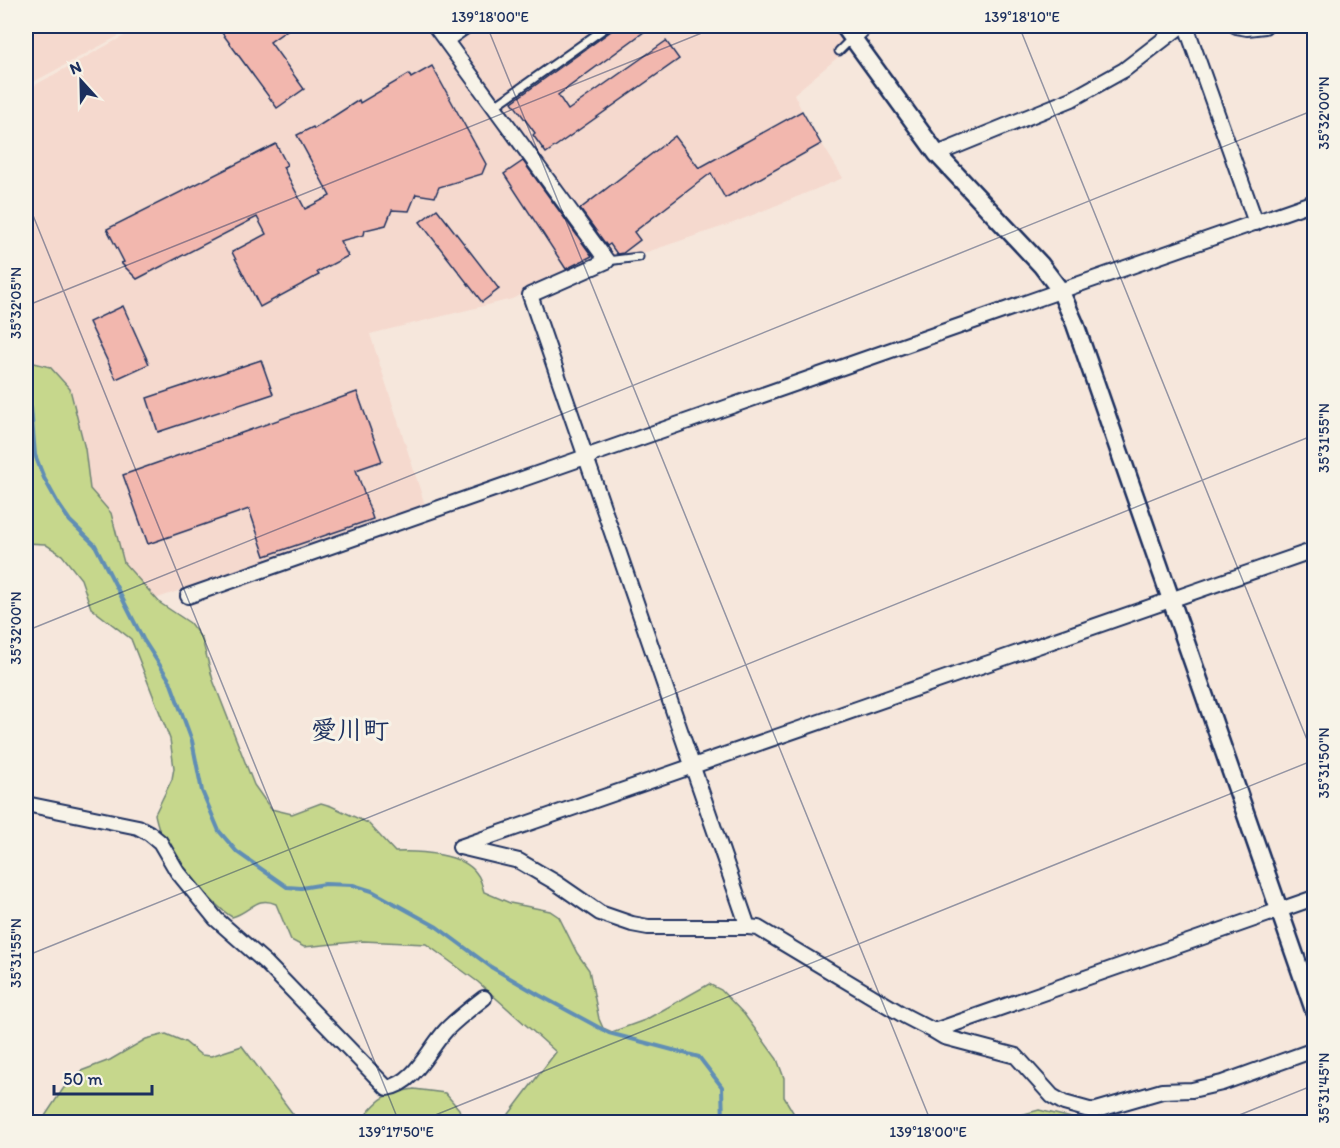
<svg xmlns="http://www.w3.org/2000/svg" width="1340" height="1148" viewBox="0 0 1340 1148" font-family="Itim,'Klee One',sans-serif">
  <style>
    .built { fill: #f5d9ce }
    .green { fill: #c6d78c; stroke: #708375; stroke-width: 1.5 }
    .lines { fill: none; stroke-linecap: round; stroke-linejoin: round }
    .stream { stroke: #608eb5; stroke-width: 4 }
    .building { fill: #f2b7ae; stroke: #1b2f5e; stroke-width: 1.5 }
    .service-casing { stroke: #1b2f5e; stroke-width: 11 }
    .minor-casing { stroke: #1b2f5e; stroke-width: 18 }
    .tertiary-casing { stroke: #1b2f5e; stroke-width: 21 }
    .service { stroke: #f7f3e8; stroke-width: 7 }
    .minor { stroke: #f7f3e8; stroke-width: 14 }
    .tertiary { stroke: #f7f3e8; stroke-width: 16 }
    .ticks { fill: none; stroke: #1b2f5e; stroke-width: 1.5; stroke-opacity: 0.45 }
    .labels { text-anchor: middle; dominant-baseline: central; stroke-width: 6; stroke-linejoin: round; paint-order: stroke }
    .district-label { font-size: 26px; font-weight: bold; fill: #1b2f5e; stroke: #f7f3e8 }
    .neatline { fill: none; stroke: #1b2f5e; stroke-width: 2 }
    .ticks-label { font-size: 15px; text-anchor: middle; fill: #1b2f5e }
  </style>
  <rect width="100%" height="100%" fill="#f6e7dc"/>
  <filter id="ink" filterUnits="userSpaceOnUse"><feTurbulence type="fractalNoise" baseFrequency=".0167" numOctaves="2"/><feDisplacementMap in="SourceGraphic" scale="12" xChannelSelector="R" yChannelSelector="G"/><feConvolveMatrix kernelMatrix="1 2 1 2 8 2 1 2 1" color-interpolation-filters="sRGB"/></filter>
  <g filter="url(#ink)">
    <path class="built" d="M 26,26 L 137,26 L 26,86 Z
      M 142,26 L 860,26 L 850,47 L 794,94 L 802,111 L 843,178 L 733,223 L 650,251 L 571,270 L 512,299 L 370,334 L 425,505 L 152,600 L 127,582 L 26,390 L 26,90 Z"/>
    <path class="green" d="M 26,361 L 50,367 L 70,389 L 85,449 L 90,489 L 111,513 L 124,563 L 160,603 L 190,623 L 202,639 L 213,680 L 254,785 L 271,809 L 292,814 L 321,803 L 331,806 L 368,823 L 395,852 C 418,851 464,853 477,874 C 481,879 482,886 484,892 L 510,903 L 550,911 L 559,917 L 577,953 L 589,970 L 599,1019 L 603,1028 L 612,1032 L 645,1020 L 709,984 L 721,990 L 744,1014 L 777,1059 L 784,1078 L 784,1097 L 794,1114 L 817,1122 L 503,1122 L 556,1052 L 478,982 L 426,944 L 363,941 L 304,947 L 291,940 L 276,904 C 256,895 251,912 232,917 C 212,905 169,854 160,832 C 158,826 156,820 155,814 L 172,779 L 174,768 L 170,739 L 131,639 L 91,608 L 81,579 L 62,555 L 45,544 L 26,543 Z
      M 166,1034 L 185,1042 L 201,1055 L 211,1056 L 242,1046 L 299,1122 L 41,1122 L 63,1089 L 81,1071 L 110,1060 L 146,1039 Z
      M 414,1089 L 445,1093 L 459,1109 L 463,1122 L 360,1122 C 378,1099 384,1093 414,1089 Z
      M 1039,1110 L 1088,1122 L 994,1122 Z"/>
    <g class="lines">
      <path class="stream" d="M 26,402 L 31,408 L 35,455 L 44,478 L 59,505 L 70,521 L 95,545 L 143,639 L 170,681 L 192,741 L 202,791 L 219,831 L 237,852 L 287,887 L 301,888 L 325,884 L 353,885 L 372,891 L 437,927 L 491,967 L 539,995 L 609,1033 L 699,1057 L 722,1087 L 723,1122"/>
    </g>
    <path class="building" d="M 217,26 L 293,26 L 270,42 L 304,89 L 277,108 Z
      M 614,26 L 652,26 L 558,95 L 568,110 L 666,41 L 679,59 L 546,153 L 533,135 L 535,133 L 512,102 L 611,31 Z
      M 432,66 L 486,164 L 482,174 L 439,187 L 435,197 L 416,194 L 409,211 L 392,210 L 386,225 L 365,230 L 364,235 L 340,241 L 348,256 L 317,272 L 319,275 L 260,307 L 232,252 L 266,234 L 257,217 L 137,279 L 121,263 L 124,262 L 107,229 L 276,144 L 287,165 L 283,167 L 305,209 L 330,196 L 297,135 L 313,127 L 314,129 L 359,100 L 360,103 L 409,74 L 411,78 Z
      M 802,111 L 821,144 L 725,198 L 711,173 L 634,232 L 640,240 L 623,253 L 617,254 L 610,244 L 607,246 L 580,209 L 675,136 L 699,168 Z
      M 523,161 L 592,256 L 566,269 L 504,174 Z
      M 437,209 L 499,289 L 482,302 L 420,222 Z
      M 123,306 L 149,364 L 116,379 L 89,322 Z
      M 261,360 L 273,394 L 158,432 L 147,398 Z
      M 357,392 L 382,461 L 356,470 L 373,519 L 265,556 L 249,509 L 148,544 L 123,475 Z"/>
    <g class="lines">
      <defs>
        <path id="service" d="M 839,51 L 852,38
          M 495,106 L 608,26
          M 607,261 L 639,257"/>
        <path id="minor" d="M 435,26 L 607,261 L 530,295 L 748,927 L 758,928 L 905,1016 L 934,1031 L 1314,898
          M 1186,26 L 1256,223
          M 1236,26 L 1247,28 L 1265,26
          M 853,38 L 866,26
          M 446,40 L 466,26
          M 937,154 L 1072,99 L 1124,70 L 1181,26
          M 188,596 L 1314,202
          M 26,804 L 138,827 L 149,833 L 160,842 L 177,871 L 216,919 L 266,963 L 387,1088 C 416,1083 428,1049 447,1029 C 458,1018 471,1008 484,998
          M 460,847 L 1314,550
          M 460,847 L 519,861 L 555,882 L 600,913 L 632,924 L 648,927 L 748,927
          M 934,1031 L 944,1037 L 1016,1056 L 1052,1096 L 1064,1103 L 1093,1111 L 1162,1091 L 1192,1090 L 1222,1083 L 1314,1050"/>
        <path id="tertiary" d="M 844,26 L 937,154 L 1041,265 L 1060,290 L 1075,324 L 1314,1010"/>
      </defs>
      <use href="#service" class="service-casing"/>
      <use href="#minor" class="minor-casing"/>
      <use href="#tertiary" class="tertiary-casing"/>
      <use href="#service" class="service"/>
      <use href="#minor" class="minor"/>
      <use href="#tertiary" class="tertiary"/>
    </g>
  </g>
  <path class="ticks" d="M 487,26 L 931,1122M 1019,26 L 1314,757M 26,198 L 399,1122M 26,306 L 719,26M 26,631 L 1314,110M 26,956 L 1314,435M 418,1122 L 1314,760M 1222,1122 L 1314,1085"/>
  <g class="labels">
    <g class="district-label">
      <text x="350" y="730">愛川町</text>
    </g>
  </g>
  <rect width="1340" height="1148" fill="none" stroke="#f7f3e8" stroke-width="66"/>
  <g transform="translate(81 81) rotate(338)" stroke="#f7f3e8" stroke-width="4.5" paint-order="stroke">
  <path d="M0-4.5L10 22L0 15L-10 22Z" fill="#1b2f5e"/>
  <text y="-9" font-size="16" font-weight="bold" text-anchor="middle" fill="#1b2f5e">N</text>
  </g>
  <path d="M54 1085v9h98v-9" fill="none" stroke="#1b2f5e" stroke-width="3"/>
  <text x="63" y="1085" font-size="18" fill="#1b2f5e" stroke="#f7f3e8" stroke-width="4.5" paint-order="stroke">50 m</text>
  <rect x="33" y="33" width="1274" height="1082" class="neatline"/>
  <g class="ticks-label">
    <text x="490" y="22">139°18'00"E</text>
    <text x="1022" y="22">139°18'10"E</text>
    <text transform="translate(1324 113) rotate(-90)" y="5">35°32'00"N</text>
    <text transform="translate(16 303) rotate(-90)" y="5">35°32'05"N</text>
    <text transform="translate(1324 438) rotate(-90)" y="5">35°31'55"N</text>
    <text transform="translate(16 628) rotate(-90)" y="5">35°32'00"N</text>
    <text transform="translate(1324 763) rotate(-90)" y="5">35°31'50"N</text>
    <text transform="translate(16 953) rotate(-90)" y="5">35°31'55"N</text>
    <text transform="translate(1324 1088) rotate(-90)" y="5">35°31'45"N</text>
    <text x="396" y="1137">139°17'50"E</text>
    <text x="928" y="1137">139°18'00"E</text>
  </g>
</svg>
